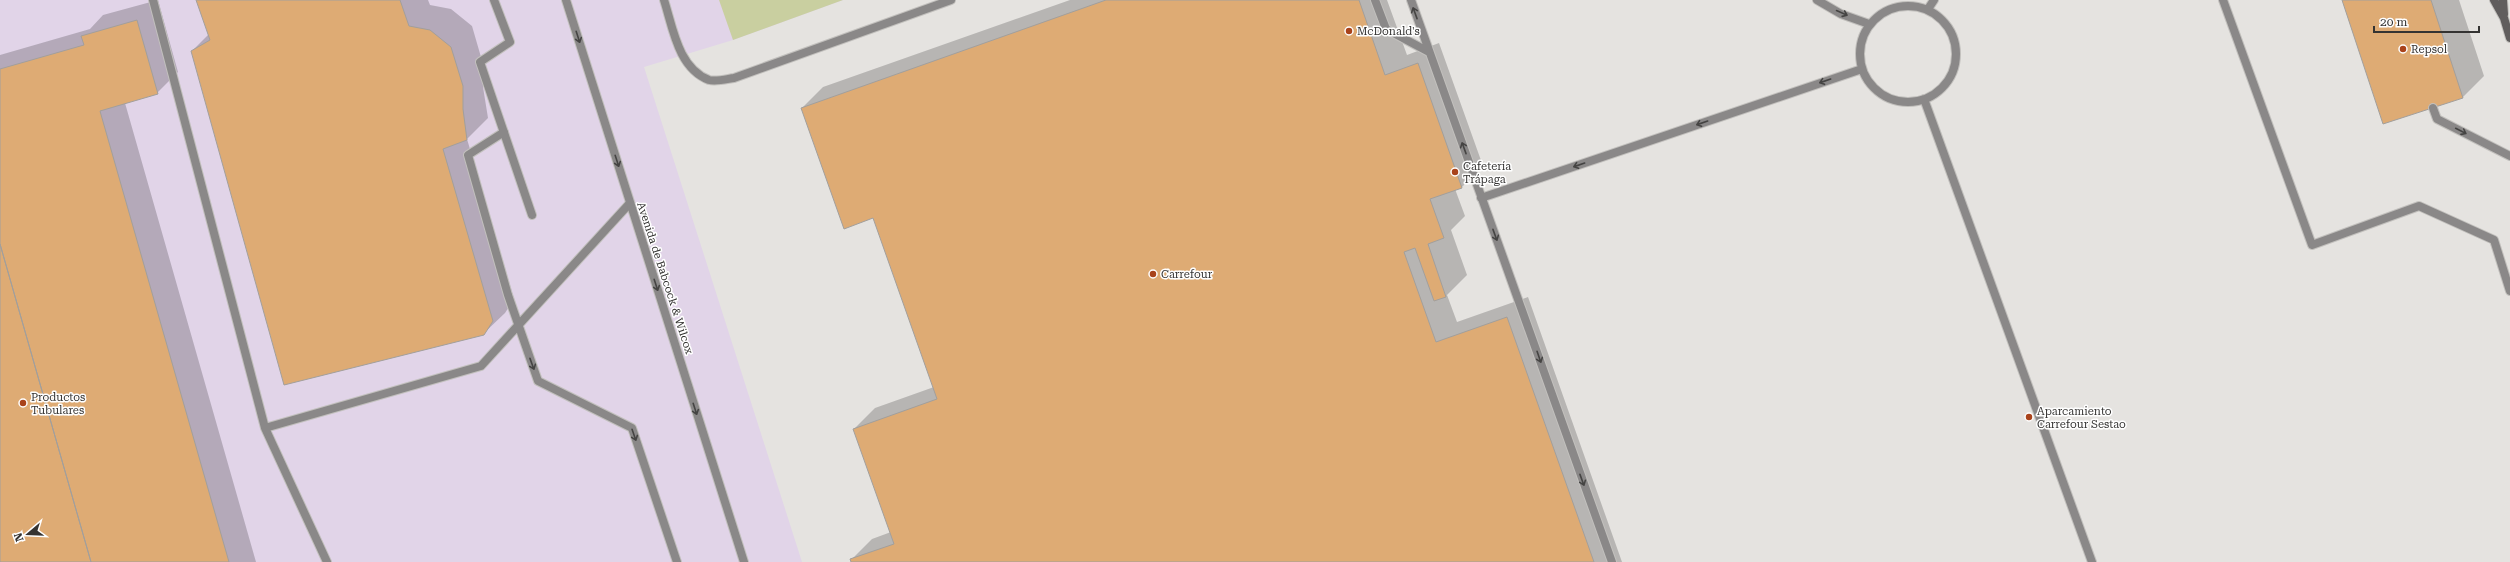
<svg xmlns="http://www.w3.org/2000/svg" width="2510" height="562" viewBox="0 0 2510 562" font-family="'Roboto Serif',serif">
  <style>
    .industrial { fill: #e1d4e8 }
    .green { fill: #c9cfa0 }
    .shadow { fill: #0003 }
    .building { fill: #deab74; stroke: #a29f9c }
    .lines { fill: none; stroke-linecap: round; stroke-linejoin: round }
    .lane-casing { stroke: #c2c0bd; stroke-width: 10 }
    .street-casing { stroke: #c2c0bd; stroke-width: 10 }
    .secondary-casing { stroke: #c2c0bd; stroke-width: 10 }
    .lane { stroke: #8a8888; stroke-width: 8 }
    .street { stroke: #8a8888; stroke-width: 8 }
    .secondary { stroke: #605d5d; stroke-width: 8 }
    .oneway { stroke: #454443 }
    .poi-dot { fill: #a9431b; stroke: #fff; stroke-width: 1.5 }
    .labels { text-anchor: middle; dominant-baseline: central; stroke-width: 3; stroke-linejoin: round; paint-order: stroke }
    .poi-label { font-size: 11px; fill: #343332; stroke: #fff; text-anchor: start }
    .street-label { font-size: 11px; fill: #343332; stroke: #fff }
  </style>
  <rect width="100%" height="100%" fill="#e5e3e0"/>
  <path class="industrial" d="M 0,0 L 843,0 L 733,40 L 644,67 L 802,562 L 0,562 Z"/>
  <path class="green" d="M 719,0 L 843,0 L 733,40 Z"/>
  <path class="shadow" d="M 158,0 L 178,72 L 157,93 L 125,103 L 256,562 L 0,562 L 0,55 L 90,29 L 103,15 Z
    M 197,0 L 428,0 L 430,5 L 451,9 L 472,26 L 483,64 L 483,87 L 488,118 L 467,139 L 514,299 L 505,313 L 483,334 L 192,51 L 209,34 Z
    M 1070,0 L 1387,0 L 1407,55 L 1439,43 L 1483,166 L 1462,187 L 1455,189 L 1465,216 L 1451,230 L 1467,275 L 1447,295 L 1457,322 L 1528,297 L 1622,562 L 852,562 L 851,560 L 872,539 L 891,532 L 854,429 L 875,408 L 934,387 L 874,217 L 802,108 L 823,87 Z
    M 2343,0 L 2459,0 L 2484,76 L 2463,97 L 2384,123 Z"/>
  <path class="building" d="M 196,0 L 400,0 L 409,26 L 430,30 L 451,47 L 463,86 L 463,109 L 467,140 L 443,149 L 493,321 L 484,335 L 284,385 L 191,51 L 210,40 Z
    M 1106,0 L 1359,0 L 1385,75 L 1418,63 L 1462,188 L 1430,199 L 1444,238 L 1428,244 L 1446,297 L 1434,301 L 1415,248 L 1404,252 L 1436,342 L 1507,317 L 1594,562 L 851,562 L 850,559 L 894,544 L 853,429 L 937,399 L 873,218 L 844,229 L 801,108 Z
    M 2342,0 L 2431,0 L 2463,98 L 2383,124 Z
    M 137,20 L 158,94 L 100,111 L 229,562 L 91,562 L 0,244 L 0,69 L 84,45 L 81,36 Z
    M 0,244 L 91,562 L 0,562 Z"/>
  <g class="lines">
    <defs>
      <path id="lane" d="M 153,0 L 265,428 L 327,562
        M 494,0 L 510,42 L 480,62 L 532,215
        M 664,0 C 673,28 678,68 709,80 C 716,82 727,79 734,78 L 951,0
        M 1375,0 L 1386,29 L 1429,52
        M 1411,0 L 1612,562
        M 1817,0 L 1841,14 L 1869,24
        M 2223,0 L 2312,245 L 2419,206 L 2494,240 L 2510,291
        M1860 54a48 48 0 1 1 96 0a48 48 0 1 1-96 0Z
        M 1928,9 L 1934,0
        M 1924,99 L 2092,562
        M 2433,108 L 2437,119 L 2510,156
        M 504,132 L 468,155 L 508,295 L 538,381 L 632,428 L 677,562
        M 1481,198 L 1862,69
        M 265,428 L 481,366 L 630,203"/>
      <path id="street" d="M 566,0 L 744,562"/>
      <path id="secondary" d="M 2494,0 L 2504,18 L 2510,38
        M 2503,0 L 2504,14"/>
    </defs>
    <use href="#lane" class="lane-casing"/>
    <use href="#street" class="street-casing"/>
    <use href="#secondary" class="secondary-casing"/>
    <use href="#lane" class="lane"/>
    <use href="#street" class="street"/>
    <use href="#secondary" class="secondary"/>
  </g>
  <defs><path id="oneway-shaft" d="M-6 0H5M1.5-3L5.5 0L1.5 3" fill="none" stroke-width="1.6" stroke-linecap="round" stroke-linejoin="round"/></defs>
  <g class="oneway">
    <use href="#oneway-shaft" transform="translate(1415 13) rotate(-110)"/>
    <use href="#oneway-shaft" transform="translate(1842 13) rotate(24)"/>
    <use href="#oneway-shaft" transform="translate(578 37) rotate(72)"/>
    <use href="#oneway-shaft" transform="translate(1825 81) rotate(161)"/>
    <use href="#oneway-shaft" transform="translate(1702 123) rotate(161)"/>
    <use href="#oneway-shaft" transform="translate(2461 131) rotate(27)"/>
    <use href="#oneway-shaft" transform="translate(1464 148) rotate(-110)"/>
    <use href="#oneway-shaft" transform="translate(617 161) rotate(72)"/>
    <use href="#oneway-shaft" transform="translate(1579 165) rotate(161)"/>
    <use href="#oneway-shaft" transform="translate(1495 235) rotate(70)"/>
    <use href="#oneway-shaft" transform="translate(656 285) rotate(72)"/>
    <use href="#oneway-shaft" transform="translate(1539 357) rotate(71)"/>
    <use href="#oneway-shaft" transform="translate(532 364) rotate(70)"/>
    <use href="#oneway-shaft" transform="translate(695 409) rotate(72)"/>
    <use href="#oneway-shaft" transform="translate(634 435) rotate(71)"/>
    <use href="#oneway-shaft" transform="translate(1582 480) rotate(70)"/>
  </g>
  <g class="poi-dot">
    <circle cx="1349" cy="31" r="4"/>
    <circle cx="2403" cy="49" r="4"/>
    <circle cx="1455" cy="172" r="4"/>
    <circle cx="1153" cy="274" r="4"/>
    <circle cx="23" cy="403" r="4"/>
    <circle cx="2029" cy="417" r="4"/>
  </g>
  <g class="labels">
    <g class="poi-label">
      <text x="1357" y="31">McDonald's</text>
      <text x="2411" y="49">Repsol</text>
      <text x="1463" y="166">Cafetería<tspan x="1463" dy="13">Trápaga</tspan></text>
      <text x="1161" y="274">Carrefour</text>
      <text x="31" y="397">Productos<tspan x="31" dy="13">Tubulares</tspan></text>
      <text x="2037" y="411">Aparcamiento<tspan x="2037" dy="13">Carrefour Sestao</tspan></text>
    </g>
    <g class="street-label">
      <text transform="translate(665 278) rotate(72)">Avenida de Babcock &amp; Wilcox</text>
    </g>
  </g>
  <g transform="translate(28 534) rotate(251)" stroke="#ffffff" stroke-width="3" paint-order="stroke">
  <path d="M0-3L7 15L0 10L-7 15Z" fill="#343332"/>
  <text y="-6" font-size="11" font-weight="bold" text-anchor="middle" fill="#343332">N</text>
  </g>
  <path d="M2374 26v6h105v-6" fill="none" stroke="#343332" stroke-width="2"/>
  <text x="2380" y="26" font-size="12" fill="#343332" stroke="#ffffff" stroke-width="3" paint-order="stroke">20 m</text>
</svg>
